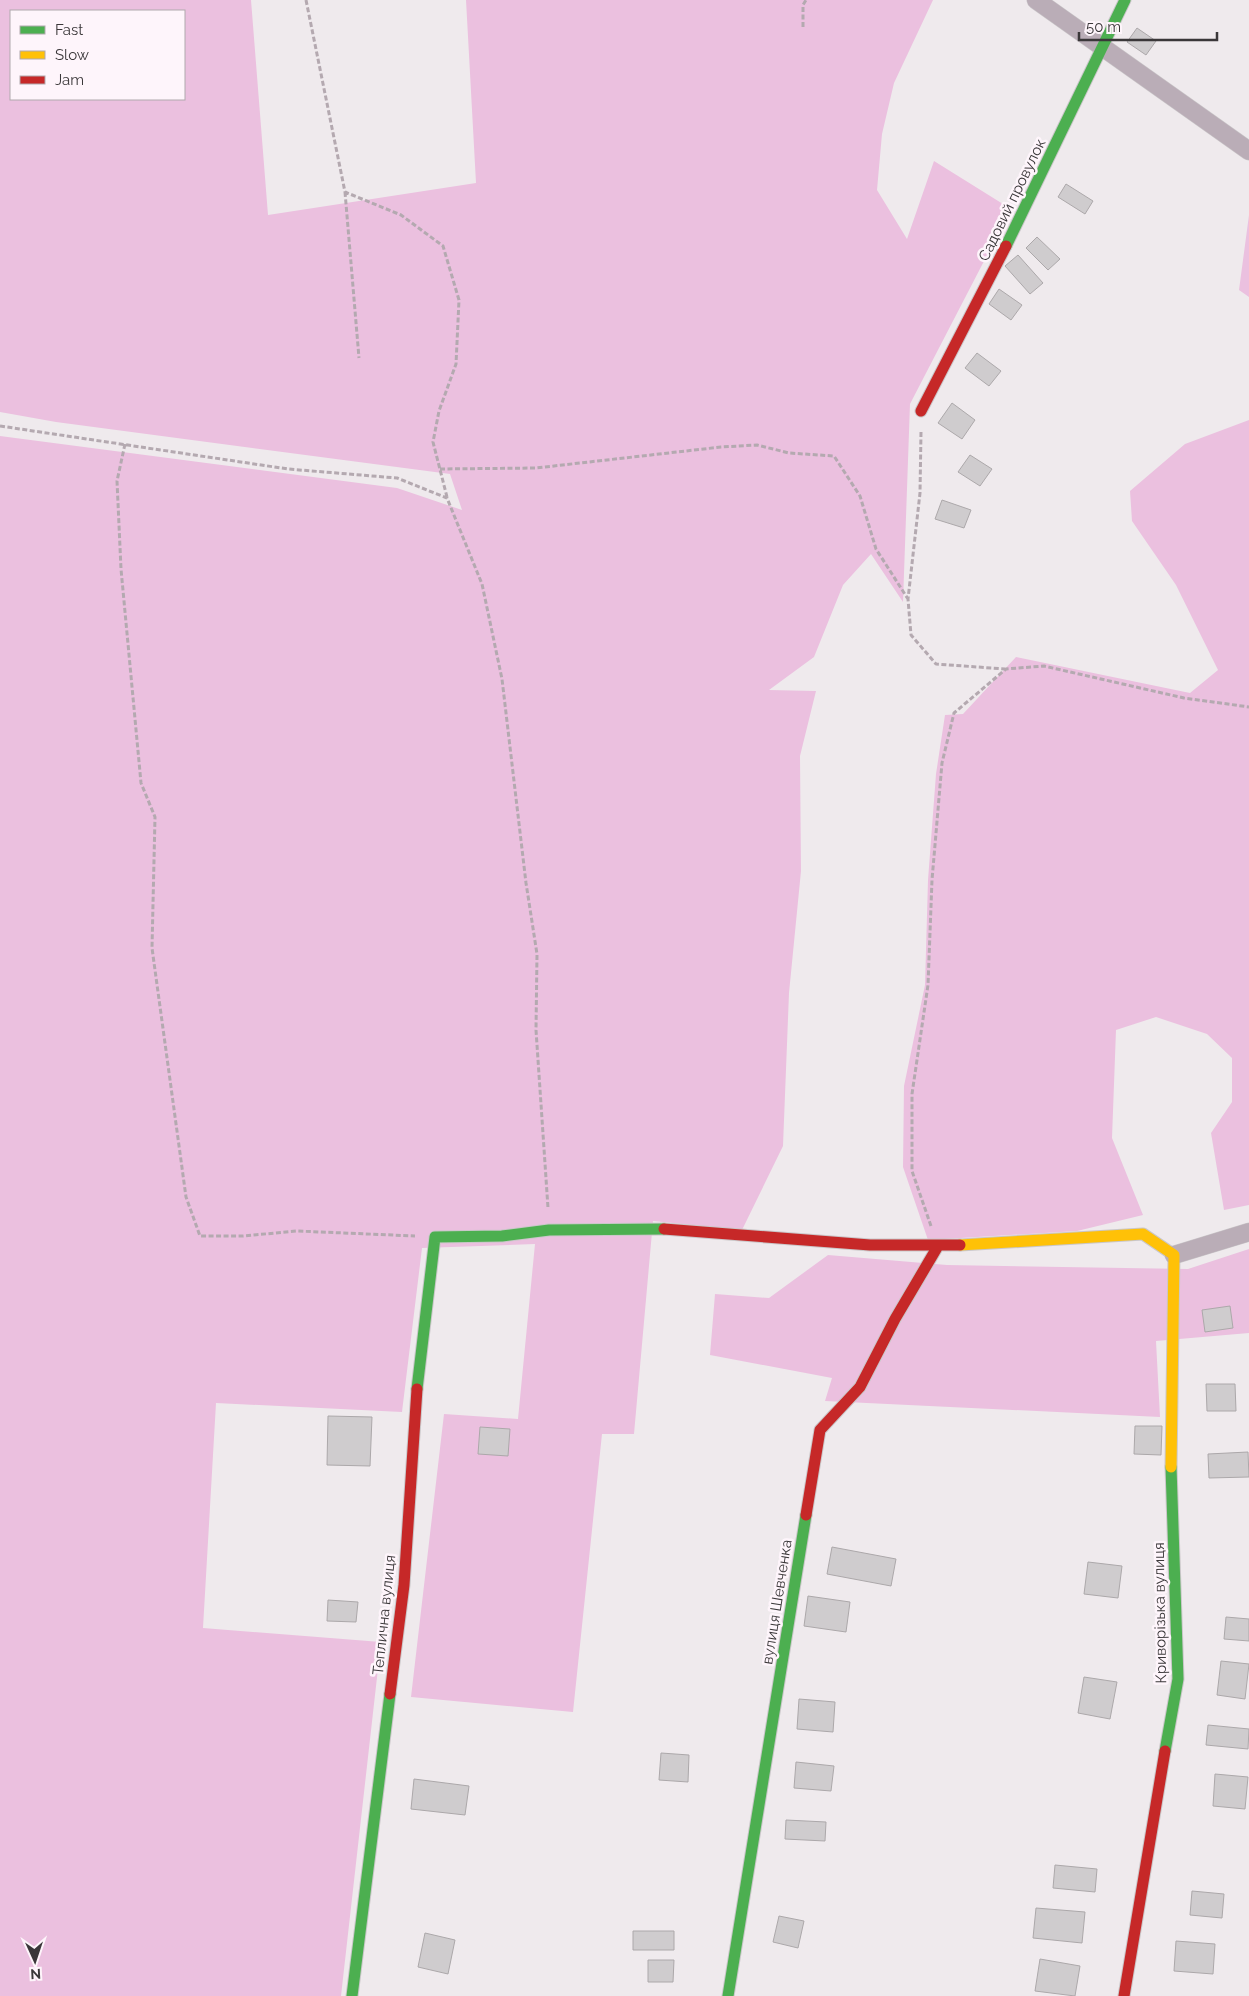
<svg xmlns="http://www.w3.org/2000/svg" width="1249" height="1996" viewBox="0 0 1249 1996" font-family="Raleway,sans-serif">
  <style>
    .green { fill: #ebc0df; fill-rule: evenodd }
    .building { fill: #cfccce; stroke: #aca8aa }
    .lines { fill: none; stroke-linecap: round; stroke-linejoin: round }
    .street-casing { stroke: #cac7c9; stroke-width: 19 }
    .fast-casing { stroke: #cac7c9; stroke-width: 13 }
    .slow-casing { stroke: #cac7c9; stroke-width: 13 }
    .jam-casing { stroke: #cac7c9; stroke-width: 13 }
    .path { stroke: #b4a9b0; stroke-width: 3; stroke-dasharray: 5 2.5; stroke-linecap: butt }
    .street { stroke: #baadb7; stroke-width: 18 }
    .fast { stroke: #4caf50; stroke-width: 11 }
    .slow { stroke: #ffc107; stroke-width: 11 }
    .jam { stroke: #c62828; stroke-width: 11 }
    .labels { text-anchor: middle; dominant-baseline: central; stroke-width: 5; stroke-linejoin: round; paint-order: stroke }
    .street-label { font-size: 15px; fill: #3a3739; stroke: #fef5fb }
  </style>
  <rect width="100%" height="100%" fill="#efeaed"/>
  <path class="green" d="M 0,0 L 251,0 L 268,215 L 476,183 L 466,0 L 933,0 L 894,83 L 882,134 L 877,190 L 907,239 L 934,161 L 1011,209 L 910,404 L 903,602 L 871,554 L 843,585 L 814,657 L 769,690 L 816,691 L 800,756 L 801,871 L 789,993 L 783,1146 L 742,1230 L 653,1221 L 634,1434 L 602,1434 L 573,1712 L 411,1697 L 444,1414 L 518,1419 L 535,1244 L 422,1248 L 402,1412 L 216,1403 L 203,1628 L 381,1642 L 341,1996 L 0,1996 L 0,436 L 397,488 L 462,510 L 450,474 L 56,422 L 0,412 ZM 11,11 L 184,11 L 184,99 L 11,99 Z
    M 1249,215 L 1249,297 L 1239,290 Z
    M 1249,420 L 1249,1205 L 1224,1210 L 1211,1133 L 1232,1102 L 1232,1058 L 1207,1034 L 1156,1017 L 1116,1030 L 1112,1138 L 1143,1215 L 1077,1231 L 928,1240 L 903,1167 L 904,1086 L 925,985 L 928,880 L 936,774 L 945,715 L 963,714 L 1016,657 L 1190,693 L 1218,670 L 1176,585 L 1132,521 L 1130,491 L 1185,444 Z
    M 1249,1249 L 1249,1333 L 1156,1341 L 1160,1417 L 825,1401 L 832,1378 L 710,1355 L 715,1294 L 769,1298 L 828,1255 L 947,1265 L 1188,1269 Z"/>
  <path class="building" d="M 1137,28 L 1156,41 L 1146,55 L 1127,42 Z
    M 1066,184 L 1093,201 L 1085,214 L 1058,197 Z
    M 1037,237 L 1060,259 L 1048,270 L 1026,248 Z
    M 1018,255 L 1043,283 L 1030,294 L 1005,266 Z
    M 999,289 L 1022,305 L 1011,320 L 989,304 Z
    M 977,353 L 1001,371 L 989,386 L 965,368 Z
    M 952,403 L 975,420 L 962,439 L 938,423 Z
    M 970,455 L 992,469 L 980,486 L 958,472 Z
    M 942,500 L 971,510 L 964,528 L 935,519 Z
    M 1230,1306 L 1233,1328 L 1205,1332 L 1202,1310 Z
    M 1206,1384 L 1235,1384 L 1236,1411 L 1207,1411 Z
    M 328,1416 L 372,1417 L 370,1466 L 327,1465 Z
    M 1135,1426 L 1162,1426 L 1161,1455 L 1134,1454 Z
    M 480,1427 L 510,1429 L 508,1456 L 478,1454 Z
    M 1248,1452 L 1249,1477 L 1209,1478 L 1208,1454 Z
    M 832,1547 L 896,1559 L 891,1586 L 827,1574 Z
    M 1088,1562 L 1122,1566 L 1118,1598 L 1084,1594 Z
    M 808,1596 L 850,1602 L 846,1632 L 804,1626 Z
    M 328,1600 L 358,1602 L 356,1622 L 327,1621 Z
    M 1226,1617 L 1249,1619 L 1249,1641 L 1224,1639 Z
    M 1221,1661 L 1249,1664 L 1245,1699 L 1217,1695 Z
    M 1084,1677 L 1117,1682 L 1110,1719 L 1078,1713 Z
    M 799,1699 L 835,1702 L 833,1732 L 797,1729 Z
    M 1208,1725 L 1249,1729 L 1248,1749 L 1206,1745 Z
    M 661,1753 L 689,1755 L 688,1782 L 659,1780 Z
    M 796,1762 L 834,1766 L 831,1791 L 794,1788 Z
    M 1215,1774 L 1248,1777 L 1245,1809 L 1213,1806 Z
    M 414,1779 L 469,1786 L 465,1815 L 411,1809 Z
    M 786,1820 L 826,1822 L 825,1841 L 785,1839 Z
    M 1055,1865 L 1097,1869 L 1095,1892 L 1053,1888 Z
    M 1192,1891 L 1224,1894 L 1222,1918 L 1190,1915 Z
    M 1036,1908 L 1085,1912 L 1082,1943 L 1033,1938 Z
    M 779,1916 L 804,1921 L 798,1948 L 773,1942 Z
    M 633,1931 L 674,1931 L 674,1950 L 633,1950 Z
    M 425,1933 L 455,1940 L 448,1974 L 418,1967 Z
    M 1176,1941 L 1215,1944 L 1213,1974 L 1174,1971 Z
    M 1040,1959 L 1080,1966 L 1075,1996 L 1035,1991 Z
    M 648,1960 L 674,1960 L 673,1982 L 648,1982 Z"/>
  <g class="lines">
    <defs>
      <path id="street" d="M 1036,0 L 1249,151
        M 1174,1255 L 1249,1232"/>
      <path id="fast" d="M 1006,246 L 1125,0
        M 417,1389 L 435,1237 L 502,1236 L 549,1230 L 664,1229
        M 1165,1751 L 1178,1679 L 1171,1467
        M 352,1996 L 390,1694
        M 728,1996 L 806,1515"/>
      <path id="slow" d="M 960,1245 L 1143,1234 L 1174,1255 L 1171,1467"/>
      <path id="jam" d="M 921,411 L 1006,246
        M 664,1229 L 870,1245 L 960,1245
        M 806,1515 L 820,1430 L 860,1387 L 895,1319 L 938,1246
        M 390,1694 L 404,1585 L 417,1389
        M 1124,1996 L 1165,1751"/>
    </defs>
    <use href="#street" class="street-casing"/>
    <use href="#fast" class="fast-casing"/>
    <use href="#slow" class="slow-casing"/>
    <use href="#jam" class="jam-casing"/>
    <path class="path" d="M 306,0 L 345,192 L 401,215 L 443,246 L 459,300 L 456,364 L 439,411 L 433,442 L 447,497
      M 803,27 L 803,5 L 806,0
      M 345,192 L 359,358
      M 0,426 L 288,469 L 397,478 L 447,498 L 482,584 L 502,679 L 526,883 L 537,954 L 536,1030 L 548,1208
      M 921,432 L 920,493 L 908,599 L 911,635 L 936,664 L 1005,669
      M 125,444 L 117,481 L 121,569 L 141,783 L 155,817 L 152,948 L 186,1197 L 200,1236 L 243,1236 L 297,1231 L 415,1236
      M 440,469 L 536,468 L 721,447 L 757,445 L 789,453 L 834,456 L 860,496 L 876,549 L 908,599
      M 931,1226 L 912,1171 L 912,1094 L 928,985 L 932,880 L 942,763 L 954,713 L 1006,669 L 1044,666 L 1184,698 L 1249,707"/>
    <use href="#street" class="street"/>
    <use href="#fast" class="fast"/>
    <use href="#slow" class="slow"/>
    <use href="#jam" class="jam"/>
  </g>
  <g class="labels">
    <g class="street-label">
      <text transform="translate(1012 200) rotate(-64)">Садовий провулок</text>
      <text transform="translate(777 1602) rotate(-81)">вулиця Шевченка</text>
      <text transform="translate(1160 1613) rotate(-91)">Криворізька вулиця</text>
      <text transform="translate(384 1615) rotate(-84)">Теплична вулиця</text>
    </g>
  </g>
  <rect x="10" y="10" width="175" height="90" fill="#fef5fb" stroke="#b0a9ad"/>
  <rect x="20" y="26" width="25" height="8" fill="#4caf50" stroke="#b0a9ad"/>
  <text x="55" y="35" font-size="15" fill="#3a3739">Fast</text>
  <rect x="20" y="51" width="25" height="8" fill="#ffc107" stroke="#b0a9ad"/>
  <text x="55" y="60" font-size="15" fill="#3a3739">Slow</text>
  <rect x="20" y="76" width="25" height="8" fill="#c62828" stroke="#b0a9ad"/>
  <text x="55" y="85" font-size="15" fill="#3a3739">Jam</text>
  <g transform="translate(35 1961) rotate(177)" stroke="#fef5fb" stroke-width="4" paint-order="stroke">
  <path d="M0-4L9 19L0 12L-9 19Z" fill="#3a3739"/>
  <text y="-8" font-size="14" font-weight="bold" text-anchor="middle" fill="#3a3739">N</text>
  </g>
  <path d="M1079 32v8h138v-8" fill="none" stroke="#3a3739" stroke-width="2.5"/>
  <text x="1086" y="32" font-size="15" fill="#3a3739" stroke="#fef5fb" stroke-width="4" paint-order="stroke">50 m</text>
</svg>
